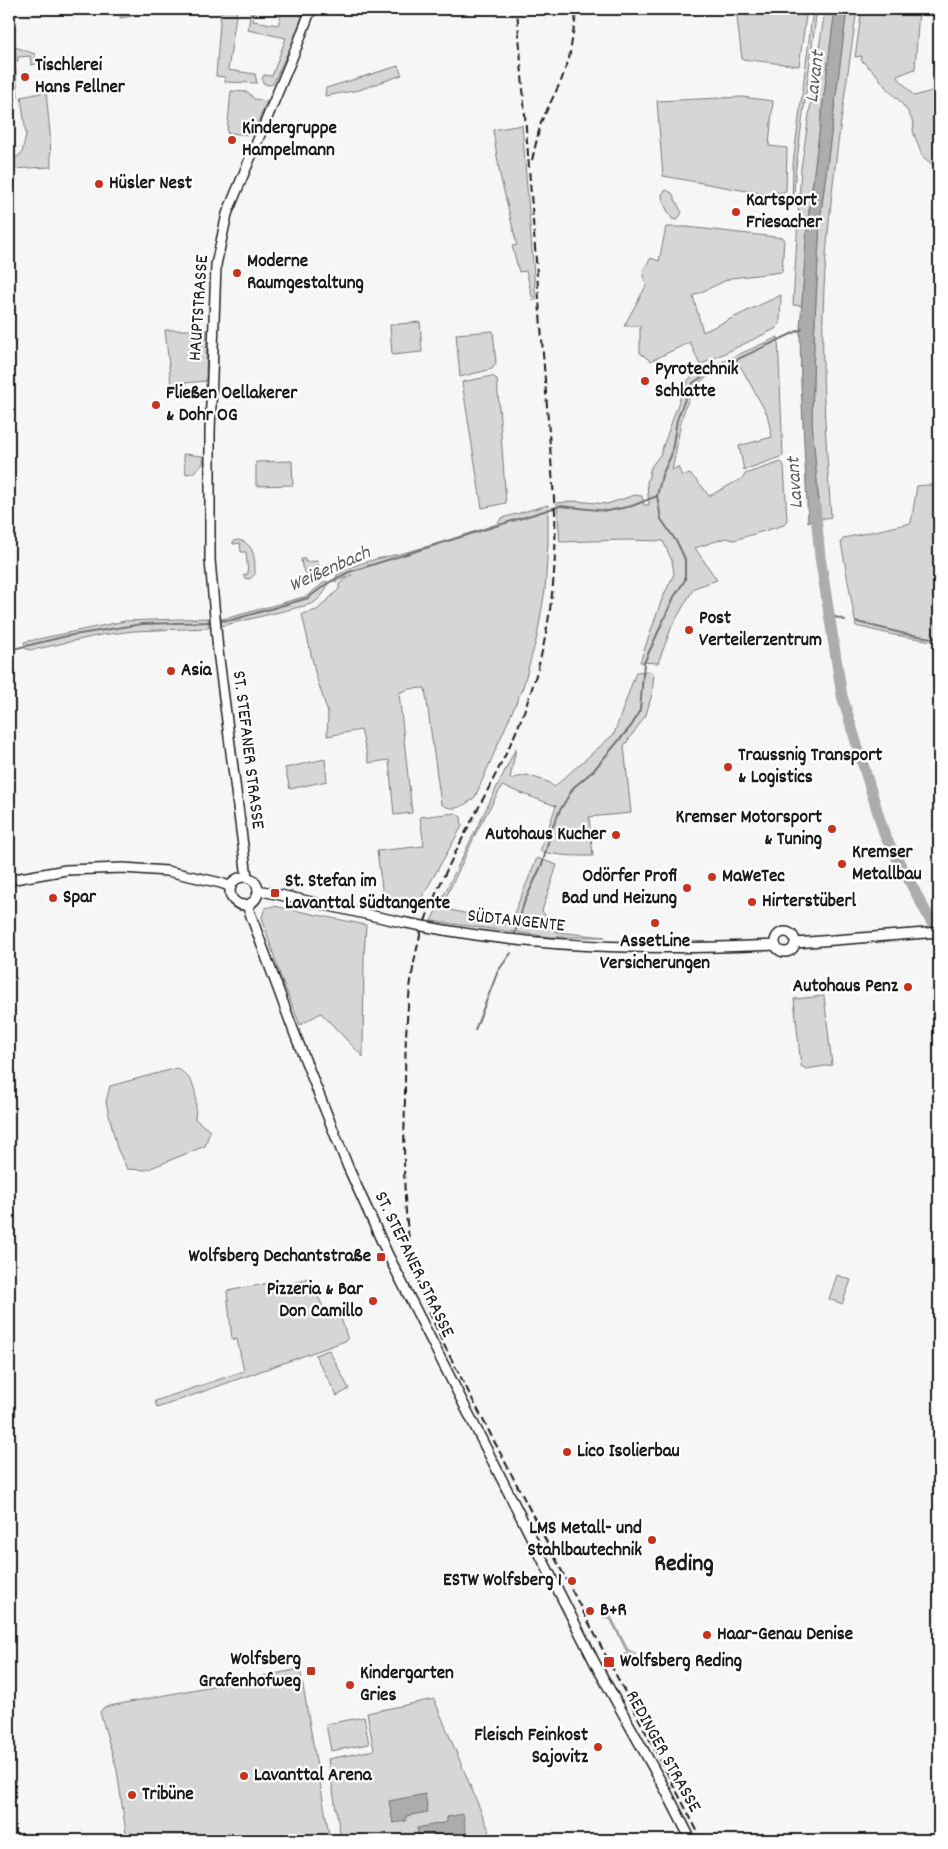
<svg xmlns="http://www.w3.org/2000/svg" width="948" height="1849" viewBox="0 0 948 1849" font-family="Dekko,sans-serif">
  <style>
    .green { fill: #d6d6d6; stroke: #797979 }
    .water { fill: #acacac; stroke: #727272 }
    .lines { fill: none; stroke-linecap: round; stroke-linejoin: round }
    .stream { stroke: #727272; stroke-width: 2 }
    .river { stroke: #acacac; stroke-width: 11 }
    .secondary-casing { stroke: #1c1c1c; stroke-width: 12 }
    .secondary { stroke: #fff; stroke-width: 9 }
    .rail { stroke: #1c1c1c; stroke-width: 2; stroke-dasharray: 8 4; stroke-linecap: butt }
    .secondary-bridge-casing { stroke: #1c1c1c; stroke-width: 12; stroke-linecap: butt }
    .secondary-bridge { stroke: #fff; stroke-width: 9 }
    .poi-dot { fill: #c8321e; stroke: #fff; stroke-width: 2 }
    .labels { text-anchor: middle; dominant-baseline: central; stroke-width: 4.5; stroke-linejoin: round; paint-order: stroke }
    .poi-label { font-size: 19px; font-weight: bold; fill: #1c1c1c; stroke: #fff; text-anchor: start }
    .street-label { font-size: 19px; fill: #1c1c1c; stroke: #fff }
    .water-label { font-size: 20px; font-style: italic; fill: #5d5d5d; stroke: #fff }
    .district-label { font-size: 24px; font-weight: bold; fill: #1c1c1c; stroke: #fff }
  </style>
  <rect width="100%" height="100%" fill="#f6f6f6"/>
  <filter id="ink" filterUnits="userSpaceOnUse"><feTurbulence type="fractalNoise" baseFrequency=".02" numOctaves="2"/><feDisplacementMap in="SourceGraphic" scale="10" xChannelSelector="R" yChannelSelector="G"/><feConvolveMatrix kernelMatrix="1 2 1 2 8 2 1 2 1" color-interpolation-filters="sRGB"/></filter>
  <g filter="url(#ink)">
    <path class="green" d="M 121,9 L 175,9 L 120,18 Z
      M 221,9 L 237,9 L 228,70 L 255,74 L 257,83 L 225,82 L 225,77 L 216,76 Z
      M 251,9 L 255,9 L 253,21 L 278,25 L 281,15 L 297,9 L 305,9 L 294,39 L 273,84 L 268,85 L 263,83 L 262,79 L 264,75 L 272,76 L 286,38 L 248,30 Z
      M 736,9 L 807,9 L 799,66 L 742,59 Z
      M 813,9 L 817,9 L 796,167 L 793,204 L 792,204 L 793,164 Z
      M 825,9 L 835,9 L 807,227 L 802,306 L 793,305 L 801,168 Z
      M 847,9 L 857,9 C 844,101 829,193 824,287 C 820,363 826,441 831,517 L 820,519 L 812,421 L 814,340 L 820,220 Z
      M 862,9 L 919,9 L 915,69 L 897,76 L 914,96 L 939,89 L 939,170 L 922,156 L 913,131 L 914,124 L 908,112 L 899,100 L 887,89 L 877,75 L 861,60 L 862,56 L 855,57 Z
      M 15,47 L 35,54 L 36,64 L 31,65 L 30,56 L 18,57 L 18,61 L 15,61 L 18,97 L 9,99 L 9,94 L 14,93 L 14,79 L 9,79 L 9,62 L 15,61 Z
      M 398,66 L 402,75 L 359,90 L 325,96 L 326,88 Z
      M 231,91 L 248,92 L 254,99 L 267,101 L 252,135 L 227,133 Z
      M 46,92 L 50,133 L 51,167 L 9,169 L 9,163 L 22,153 L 26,134 L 21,97 Z
      M 742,97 L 773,101 L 769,146 L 787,148 L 786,191 L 769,195 L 663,176 L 657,101 Z
      M 522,125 L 536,300 L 533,300 L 526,271 L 519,272 L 513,249 L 512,246 L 517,245 L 500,175 L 493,130 Z
      M 666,190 L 672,193 L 682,213 L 677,220 L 672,219 L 663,202 L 662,194 Z
      M 666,227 L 687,227 L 784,238 L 782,272 L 731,278 L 693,296 L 703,332 L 781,295 L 780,324 L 775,329 L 700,365 L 690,342 L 651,361 L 640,353 L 640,326 L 624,326 L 646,286 L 643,270 L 651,258 L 659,261 Z
      M 420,322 L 422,352 L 392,355 L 390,325 Z
      M 165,330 L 207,330 L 206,381 L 171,384 Z
      M 493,331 L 496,363 L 492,369 L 460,377 L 456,334 Z
      M 778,337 L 783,456 L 744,470 L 739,446 L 772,437 L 767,414 L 738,362 C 728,368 704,376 697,385 C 679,408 679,442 672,470 L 678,467 L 682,476 L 690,474 L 701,485 L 709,496 L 743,478 L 745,474 L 781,462 L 784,465 L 787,520 L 784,525 L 734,540 L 726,538 L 695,548 L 717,580 L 694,588 L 672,626 L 658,663 L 640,662 L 662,599 L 674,574 L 672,561 L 663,541 L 625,540 L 560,542 L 557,503 L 575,501 L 607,504 L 635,495 L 642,496 L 644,505 L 649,505 L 647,483 L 651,467 L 660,455 L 683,390 L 689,379 L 704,370 Z
      M 492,376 L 497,379 L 506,503 L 482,508 L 462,382 Z
      M 183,454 L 203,456 L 203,464 L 193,473 L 186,474 Z
      M 292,461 L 293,485 L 256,486 L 256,462 Z
      M 939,484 L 939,642 L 894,635 L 856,626 L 841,542 L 844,538 L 911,523 L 917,486 Z
      M 548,505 L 548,543 L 545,590 L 537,637 L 523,687 L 475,797 C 464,806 454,813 441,804 L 425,688 L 409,689 L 399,693 L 412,813 L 394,815 L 389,760 L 369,763 L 361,730 L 327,736 L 328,713 L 316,676 L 302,614 L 317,610 L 339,589 L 339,584 L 352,575 L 335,582 L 337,575 C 357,561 384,558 407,552 C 438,544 467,534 497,524 L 502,518 Z
      M 239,540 C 255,544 255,560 255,574 L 250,579 L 244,578 L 244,575 L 248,574 L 246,552 L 241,552 L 240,543 L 233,544 L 233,541 Z
      M 301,559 L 305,559 L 305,562 L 317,561 L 320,570 L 318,571 L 316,569 L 307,575 L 302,567 Z
      M 326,581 L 328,583 C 325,593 321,598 312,604 L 221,626 L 221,619 L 232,617 L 307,596 Z
      M 208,618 L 209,628 L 134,631 L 101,635 L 32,650 L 26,649 L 24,642 L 125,621 Z
      M 649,671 L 654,674 L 652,694 L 646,715 L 624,746 L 631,813 L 589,817 L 593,856 C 574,856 558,856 540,851 L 556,806 L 502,786 L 477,831 L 441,908 L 510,923 L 537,858 L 557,865 L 542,911 L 557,932 L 605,937 L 551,937 L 431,921 L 516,748 L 510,779 L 527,775 L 548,782 L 554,787 L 614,734 L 636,672 Z
      M 325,759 L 327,781 L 290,789 L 285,768 Z
      M 455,813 L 461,817 L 462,826 L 420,901 L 413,903 L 383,896 L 377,851 L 424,846 L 420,817 Z
      M 274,906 L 366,925 L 364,956 L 363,1057 L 321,1013 L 300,1025 L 280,975 L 267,934 L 262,917 L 265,908 Z
      M 824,996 L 832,1065 L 806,1069 L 801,1066 L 794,999 Z
      M 177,1068 C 198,1082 197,1095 195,1119 L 210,1131 L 205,1146 L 146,1170 L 127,1169 L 117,1148 L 106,1102 L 110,1086 Z
      M 837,1275 L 851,1280 L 842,1304 L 829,1299 Z
      M 308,1278 L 328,1316 L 339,1312 L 348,1340 L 157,1408 L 155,1401 L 244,1371 L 237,1339 L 232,1340 L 227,1291 L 280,1281 L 282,1287 Z
      M 329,1350 L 349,1389 L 337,1396 L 315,1355 Z
      M 609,1609 L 615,1614 L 610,1615 L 628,1650 L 635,1653 L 635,1657 L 627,1660 L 624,1656 L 624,1654 L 628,1654 L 611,1620 L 603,1617 L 604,1611 Z
      M 300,1669 L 330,1840 L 127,1840 L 117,1770 L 100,1712 L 104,1707 Z
      M 434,1699 L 493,1840 L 341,1840 L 328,1759 L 374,1750 L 367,1713 Z
      M 364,1717 L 369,1744 L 331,1751 L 326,1724 Z"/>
    <path class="water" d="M 835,9 L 847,9 L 820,220 L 814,340 L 812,421 L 820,519 L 808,522 L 801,385 L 800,330 L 807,227 Z
      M 425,1794 L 428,1812 L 406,1816 L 406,1821 L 393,1823 L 389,1801 Z
      M 463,1814 L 467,1839 L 458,1840 L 419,1840 L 417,1828 L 447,1822 L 447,1817 Z"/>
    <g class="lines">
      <path class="stream" d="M 829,615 L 845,620
        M 218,621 L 232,620 L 308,598 L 328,583 L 349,572 L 560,506 L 608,511 L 632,506 L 657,496
        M 857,622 L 905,634 L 939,639
        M 9,650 L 67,636 L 142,624 L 211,622
        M 515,933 L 524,903 L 543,862 L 551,831 L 560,810 L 574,787 L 593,771 L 632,725 L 640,710 L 644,663 L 674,597 L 685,580 L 685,559 L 678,544 L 661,519 L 657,496 L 662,475 L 671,456 L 677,420 L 686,396 L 693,383 L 706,374 L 802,329
        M 475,1030 L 498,971 L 511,953"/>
      <path class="river" d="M 815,504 L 820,557 L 842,696 L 885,836 L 939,936"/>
      <defs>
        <path id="secondary" d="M 247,877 L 218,651 L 210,560 L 210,432 L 216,265 L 227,214 L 297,46 L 311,9
          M230 891a14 14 0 1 1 28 0a14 14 0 1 1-28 0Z
          M 9,880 L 66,870 L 123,868 L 167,871 L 221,883 L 231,887
          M 258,890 L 401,922
          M 247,905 L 294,1032 L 348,1167 L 388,1255 L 596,1665 L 665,1789 L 691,1840
          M 444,930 C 554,949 665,950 775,945
          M775 942a10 10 0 1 1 20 0a10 10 0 1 1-20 0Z
          M 795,943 L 939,932"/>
      </defs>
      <use href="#secondary" class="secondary-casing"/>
      <use href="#secondary" class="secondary"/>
      <path class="rail" d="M 532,160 L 541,122 L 561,81 L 569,59 L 577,9
        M 425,921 C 449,856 487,797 515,734 C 545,664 558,589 555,512 L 517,9
        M 421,932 C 406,988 405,1040 405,1097 C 404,1156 401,1216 416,1274 C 423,1297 432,1319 442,1341 L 702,1840"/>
      <defs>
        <path id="secondary-bridge" d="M 401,922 L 444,930"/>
      </defs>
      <use href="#secondary-bridge" class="secondary-bridge-casing"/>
      <use href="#secondary-bridge" class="secondary-bridge"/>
    </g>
  </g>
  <g class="poi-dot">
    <circle cx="25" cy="77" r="5"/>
    <circle cx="232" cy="140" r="5"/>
    <circle cx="99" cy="184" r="5"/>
    <circle cx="736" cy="212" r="5"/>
    <circle cx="237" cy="273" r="5"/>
    <circle cx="645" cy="381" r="5"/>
    <circle cx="156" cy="405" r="5"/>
    <circle cx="689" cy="630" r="5"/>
    <circle cx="171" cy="671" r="5"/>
    <circle cx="728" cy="767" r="5"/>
    <circle cx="832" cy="829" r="5"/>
    <circle cx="616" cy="835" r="5"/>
    <circle cx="842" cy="864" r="5"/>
    <circle cx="712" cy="877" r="5"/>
    <circle cx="687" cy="888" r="5"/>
    <rect x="270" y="888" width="10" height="10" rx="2.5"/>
    <circle cx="53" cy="898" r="5"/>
    <circle cx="752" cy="902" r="5"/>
    <circle cx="655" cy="923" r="5"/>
    <circle cx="908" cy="987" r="5"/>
    <rect x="376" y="1252" width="10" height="10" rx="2.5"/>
    <circle cx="373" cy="1301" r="5"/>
    <circle cx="567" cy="1452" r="5"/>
    <circle cx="652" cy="1540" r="5"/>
    <circle cx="572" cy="1581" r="5"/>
    <circle cx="590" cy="1611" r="5"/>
    <circle cx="707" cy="1635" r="5"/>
    <rect x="603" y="1656" width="12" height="12" rx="2.5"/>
    <rect x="306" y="1666" width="10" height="10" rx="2.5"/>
    <circle cx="350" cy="1685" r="5"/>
    <circle cx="598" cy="1747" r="5"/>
    <circle cx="244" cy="1776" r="5"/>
    <circle cx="132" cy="1795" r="5"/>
  </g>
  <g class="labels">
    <g class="poi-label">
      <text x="35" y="66">Tischlerei<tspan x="35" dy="22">Hans Fellner</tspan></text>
      <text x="242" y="129">Kindergruppe<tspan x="242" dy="22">Hampelmann</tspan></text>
      <text x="109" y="184">Hüsler Nest</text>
      <text x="746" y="201">Kartsport<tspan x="746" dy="22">Friesacher</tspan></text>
      <text x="247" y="262">Moderne<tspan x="247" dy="22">Raumgestaltung</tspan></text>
      <text x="655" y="370">Pyrotechnik<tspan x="655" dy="22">Schlatte</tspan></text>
      <text x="166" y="394">Fließen Oellakerer<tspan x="166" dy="22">&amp; Dohr OG</tspan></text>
      <text x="699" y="619">Post<tspan x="699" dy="22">Verteilerzentrum</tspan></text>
      <text x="181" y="671">Asia</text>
      <text x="738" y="756">Traussnig Transport<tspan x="738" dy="22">&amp; Logistics</tspan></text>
      <text x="822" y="818" text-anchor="end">Kremser Motorsport<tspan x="822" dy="22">&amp; Tuning</tspan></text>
      <text x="606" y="835" text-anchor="end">Autohaus Kucher</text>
      <text x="852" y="853">Kremser<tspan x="852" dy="22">Metallbau</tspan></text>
      <text x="677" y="877" text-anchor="end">Odörfer Profi<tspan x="677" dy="22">Bad und Heizung</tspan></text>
      <text x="722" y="877">MaWeTec</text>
      <text x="285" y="882">St. Stefan im<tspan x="285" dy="22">Lavanttal Südtangente</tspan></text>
      <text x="63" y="898">Spar</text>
      <text x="762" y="902">Hirterstüberl</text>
      <text x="655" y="942" text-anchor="middle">AssetLine<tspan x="655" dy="22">Versicherungen</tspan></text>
      <text x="898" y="987" text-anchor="end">Autohaus Penz</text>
      <text x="371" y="1257" text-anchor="end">Wolfsberg Dechantstraße</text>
      <text x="363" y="1290" text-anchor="end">Pizzeria &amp; Bar<tspan x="363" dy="22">Don Camillo</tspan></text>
      <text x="577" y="1452">Lico Isolierbau</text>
      <text x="642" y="1529" text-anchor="end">LMS Metall- und<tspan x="642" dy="22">Stahlbautechnik</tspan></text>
      <text x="562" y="1581" text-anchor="end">ESTW Wolfsberg 1</text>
      <text x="600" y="1611">B+R</text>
      <text x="717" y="1635">Haar-Genau Denise</text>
      <text x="301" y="1660" text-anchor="end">Wolfsberg<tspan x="301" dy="22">Grafenhofweg</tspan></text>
      <text x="620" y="1662">Wolfsberg Reding</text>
      <text x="360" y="1674">Kindergarten<tspan x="360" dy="22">Gries</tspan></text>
      <text x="588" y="1736" text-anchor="end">Fleisch Feinkost<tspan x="588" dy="22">Sajovitz</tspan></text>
      <text x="254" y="1776">Lavanttal Arena</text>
      <text x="142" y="1795">Tribüne</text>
    </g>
    <g class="street-label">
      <text transform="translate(200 308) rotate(-86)">HAUPTSTRASSE</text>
      <text transform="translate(247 750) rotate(83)">ST. STEFANER STRASSE</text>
      <text transform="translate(516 922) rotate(6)">SÜDTANGENTE</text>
      <text transform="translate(413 1265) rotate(64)">ST. STEFANER STRASSE</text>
      <text transform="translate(662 1752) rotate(61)">REDINGER STRASSE</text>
    </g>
    <g class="water-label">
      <text transform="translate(816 77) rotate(-83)">Lavant</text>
      <text transform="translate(796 483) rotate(-94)">Lavant</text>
      <text transform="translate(330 570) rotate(-24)">Weißenbach</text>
    </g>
    <g class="district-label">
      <text x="684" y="1565">Reding</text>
    </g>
  </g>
  <rect width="948" height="1849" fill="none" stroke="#fff" stroke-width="30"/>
  <rect x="15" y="15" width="918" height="1819" fill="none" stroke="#1c1c1c" stroke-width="2" filter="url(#ink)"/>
</svg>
